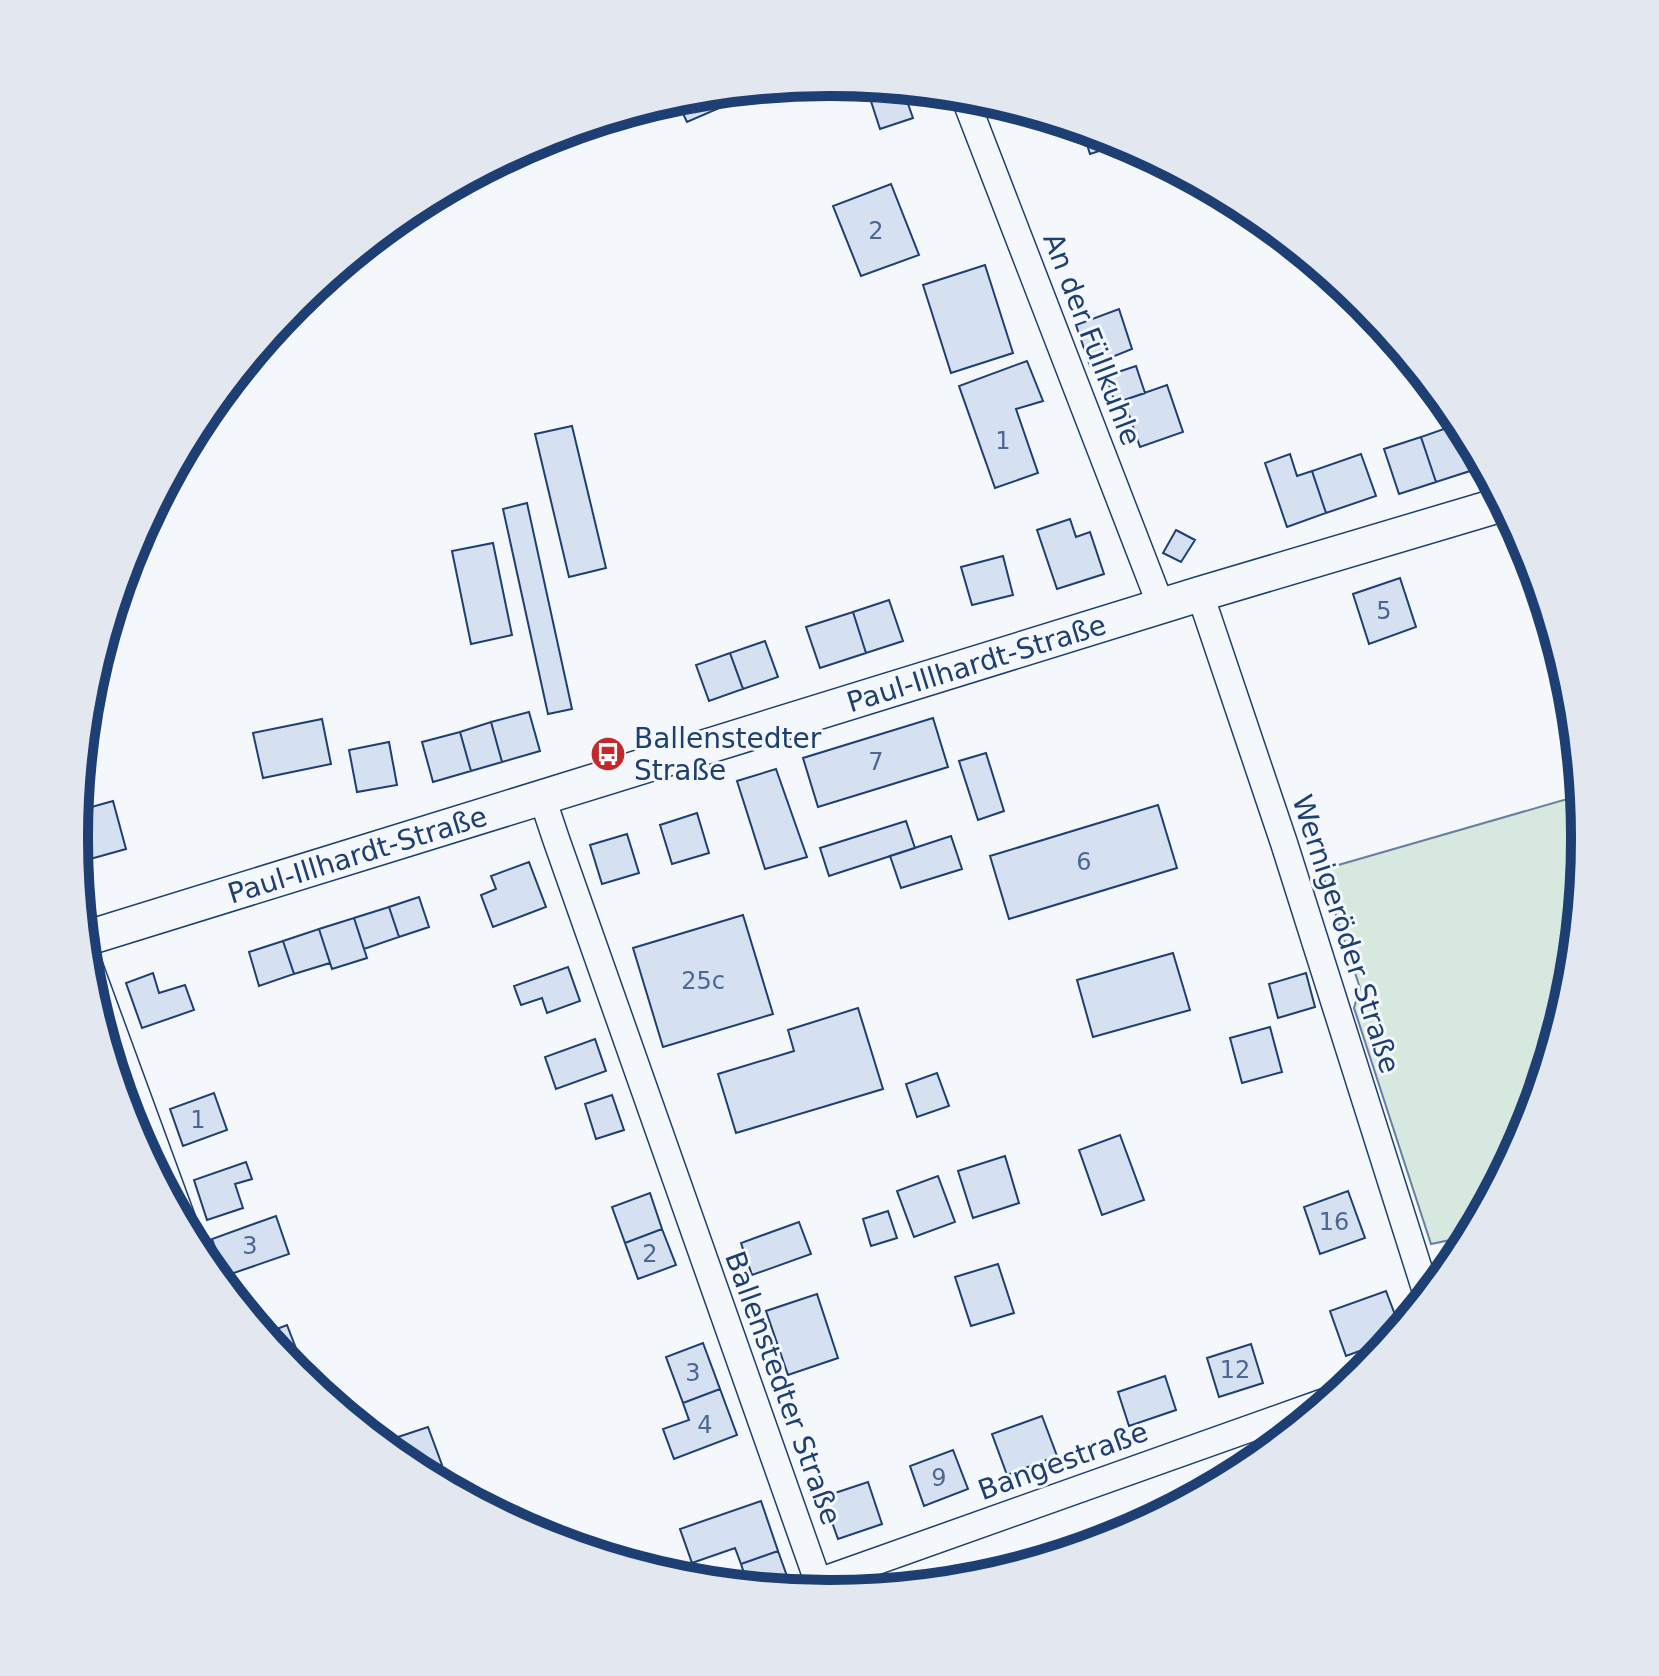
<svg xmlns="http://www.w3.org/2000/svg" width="1659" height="1676" viewBox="0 0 1659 1676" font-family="'DejaVu Sans',sans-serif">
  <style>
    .green { fill: #d7e8df; stroke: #687fa3; stroke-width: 2 }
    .building { fill: #d5e0f0; stroke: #1d3f73; stroke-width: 2 }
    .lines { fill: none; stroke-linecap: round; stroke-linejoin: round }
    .minor-casing { stroke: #1d3f73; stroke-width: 29 }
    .tertiary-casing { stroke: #1d3f73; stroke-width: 37 }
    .minor { stroke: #f4f7fb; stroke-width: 26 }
    .tertiary { stroke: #f4f7fb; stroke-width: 34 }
    .labels { text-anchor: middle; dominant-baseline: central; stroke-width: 6; stroke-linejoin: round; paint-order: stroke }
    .number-label { font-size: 24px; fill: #4b6792 }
    .street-label { font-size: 28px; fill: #1d3f73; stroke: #f4f7fb }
    .poi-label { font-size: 28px; fill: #1d3f73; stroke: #f4f7fb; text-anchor: start }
    .rim { fill: none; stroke: #1d3f73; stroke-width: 10 }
  </style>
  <rect width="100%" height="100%" fill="#f4f7fb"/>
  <path class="green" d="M 1581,795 L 1585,838 L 1570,986 L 1527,1128 L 1469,1236 L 1431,1244 L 1354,1008 L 1360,988 L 1321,870 Z"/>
  <path class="building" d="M 866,86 L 903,90 L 913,118 L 880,129 Z
    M 719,93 L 724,106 L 687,122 L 676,99 Z
    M 657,105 L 659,108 L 611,130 L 606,120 Z
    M 1082,129 L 1119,140 L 1124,143 L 1090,154 Z
    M 891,184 L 919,255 L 861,276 L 833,206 Z
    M 985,265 L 1013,353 L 951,373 L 923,285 Z
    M 1119,309 L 1132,349 L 1090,366 L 1076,325 Z
    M 1027,361 L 1043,401 L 1016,409 L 1038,473 L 995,488 L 959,386 Z
    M 1136,366 L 1145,393 L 1115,403 L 1106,376 Z
    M 1167,385 L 1183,432 L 1140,447 L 1124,400 Z
    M 1455,425 L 1470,471 L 1436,482 L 1421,437 Z
    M 572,426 L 606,568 L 569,577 L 535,434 Z
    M 1421,437 L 1436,482 L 1399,494 L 1384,449 Z
    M 1290,454 L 1297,476 L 1312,471 L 1326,513 L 1287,527 L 1265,463 Z
    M 1361,454 L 1376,496 L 1326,513 L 1312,471 Z
    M 527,503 L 572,709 L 548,714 L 503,509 Z
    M 1070,519 L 1076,537 L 1090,532 L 1104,574 L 1057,589 L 1037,530 Z
    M 1176,530 L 1195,540 L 1181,562 L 1163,553 Z
    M 493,543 L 512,635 L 471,644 L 452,551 Z
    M 1003,556 L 1013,595 L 972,605 L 961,567 Z
    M 1400,578 L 1416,627 L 1369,644 L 1353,594 Z
    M 889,600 L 903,641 L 866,653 L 853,612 Z
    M 853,612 L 866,653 L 820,668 L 806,627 Z
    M 765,641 L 778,677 L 743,689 L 730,653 Z
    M 730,653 L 743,689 L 709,701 L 696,665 Z
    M 529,712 L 540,751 L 502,762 L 491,722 Z
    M 933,718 L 948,767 L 818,807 L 803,758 Z
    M 322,719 L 331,764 L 263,778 L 253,733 Z
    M 491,722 L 502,762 L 471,771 L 460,732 Z
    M 460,732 L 471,771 L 433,782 L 422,742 Z
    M 389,742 L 397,785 L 357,792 L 349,750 Z
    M 986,753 L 1004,811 L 978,820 L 959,761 Z
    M 776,769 L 807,857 L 765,869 L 737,781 Z
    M 113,801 L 126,849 L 76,863 L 74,838 L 77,811 Z
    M 1158,805 L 1177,868 L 1009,919 L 990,856 Z
    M 697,813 L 709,853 L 672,864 L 660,825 Z
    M 906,821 L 915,848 L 829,876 L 820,848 Z
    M 627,834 L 639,873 L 602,884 L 590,845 Z
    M 951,836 L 962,869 L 901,888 L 890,856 Z
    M 529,862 L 546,907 L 493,927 L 481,895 L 496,889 L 491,876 Z
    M 419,897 L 429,927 L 399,937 L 389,907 Z
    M 389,907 L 399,937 L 364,949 L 354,918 Z
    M 743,915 L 773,1014 L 663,1047 L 633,948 Z
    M 354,918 L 367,958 L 332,969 L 319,929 Z
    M 319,929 L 330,963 L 294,974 L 283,941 Z
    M 283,941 L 294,974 L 259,986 L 249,952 Z
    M 1173,953 L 1190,1010 L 1093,1037 L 1077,980 Z
    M 568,967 L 580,1001 L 547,1013 L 542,998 L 521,1005 L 514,986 Z
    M 153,973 L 159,993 L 185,985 L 194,1010 L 142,1028 L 126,983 Z
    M 1306,973 L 1315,1007 L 1278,1018 L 1269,984 Z
    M 858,1008 L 883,1089 L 736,1133 L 718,1074 L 794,1051 L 788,1030 Z
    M 1270,1027 L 1282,1072 L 1242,1083 L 1230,1038 Z
    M 595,1039 L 606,1071 L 556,1089 L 545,1057 Z
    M 937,1073 L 949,1106 L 917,1117 L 906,1084 Z
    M 214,1093 L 227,1130 L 183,1146 L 170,1109 Z
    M 612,1095 L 624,1130 L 596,1139 L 585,1104 Z
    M 1120,1135 L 1144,1200 L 1102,1215 L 1079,1150 Z
    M 1005,1156 L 1019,1203 L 973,1218 L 958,1171 Z
    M 246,1162 L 252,1179 L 235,1184 L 243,1208 L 207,1220 L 194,1180 Z
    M 938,1176 L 955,1222 L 914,1237 L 897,1191 Z
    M 1348,1191 L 1365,1238 L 1320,1254 L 1304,1207 Z
    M 650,1193 L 662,1229 L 625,1243 L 612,1207 Z
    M 888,1211 L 897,1238 L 871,1246 L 863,1219 Z
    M 276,1216 L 289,1254 L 225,1276 L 212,1239 Z
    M 799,1222 L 811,1254 L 752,1275 L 741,1243 Z
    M 662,1229 L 676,1265 L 638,1279 L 625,1243 Z
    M 998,1264 L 1014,1313 L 971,1326 L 955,1277 Z
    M 1386,1291 L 1400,1328 L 1390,1340 L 1346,1356 L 1330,1311 Z
    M 817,1294 L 838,1358 L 788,1375 L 766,1311 Z
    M 287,1325 L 297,1351 L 283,1357 L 264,1334 Z
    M 703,1343 L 720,1389 L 683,1403 L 666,1357 Z
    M 1251,1344 L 1263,1383 L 1219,1397 L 1207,1358 Z
    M 297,1351 L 307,1377 L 303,1379 L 283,1357 Z
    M 1165,1376 L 1176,1410 L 1129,1426 L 1118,1392 Z
    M 720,1389 L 737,1435 L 674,1459 L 663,1429 L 689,1420 L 683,1403 Z
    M 1042,1416 L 1057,1456 L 1007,1475 L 992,1434 Z
    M 428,1427 L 442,1465 L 421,1472 L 398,1457 L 392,1439 Z
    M 953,1450 L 968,1489 L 924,1506 L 910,1466 Z
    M 868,1482 L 882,1524 L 838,1539 L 823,1497 Z
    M 761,1501 L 778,1551 L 741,1564 L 735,1548 L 692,1563 L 680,1529 Z
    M 778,1551 L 792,1590 L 748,1585 L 741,1564 Z
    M 725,1573 L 730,1584 L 704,1581 Z"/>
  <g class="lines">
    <defs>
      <path id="minor" d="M 964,96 L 1161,606
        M 1200,594 L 1284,843 L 1427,1295
        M 542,797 L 556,839 L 822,1593
        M 85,954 L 185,1227
        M 818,1582 L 1330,1400"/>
      <g id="tertiary">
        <path id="s1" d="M 84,939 L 1200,594 L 1503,504"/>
      </g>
    </defs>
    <use href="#minor" class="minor-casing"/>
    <use href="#tertiary" class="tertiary-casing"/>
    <use href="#minor" class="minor"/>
    <use href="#tertiary" class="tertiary"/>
  </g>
  <defs>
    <symbol id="bus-disc" viewBox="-11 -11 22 22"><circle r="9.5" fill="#c62828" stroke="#f4f7fb"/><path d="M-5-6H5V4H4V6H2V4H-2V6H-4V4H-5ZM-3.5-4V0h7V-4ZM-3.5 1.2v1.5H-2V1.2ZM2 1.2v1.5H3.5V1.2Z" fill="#fff"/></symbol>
  </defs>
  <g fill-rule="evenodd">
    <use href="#bus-disc" x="588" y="734" width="40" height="40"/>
  </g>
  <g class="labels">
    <g class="number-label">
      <text x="876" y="231">2</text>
      <text x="1003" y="441">1</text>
      <text x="1384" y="611">5</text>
      <text x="876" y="762">7</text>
      <text x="1084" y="862">6</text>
      <text x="703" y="981">25c</text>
      <text x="198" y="1120">1</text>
      <text x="1334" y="1222">16</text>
      <text x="250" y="1246">3</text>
      <text x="650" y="1254">2</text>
      <text x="1235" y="1370">12</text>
      <text x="693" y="1373">3</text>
      <text x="705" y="1425">4</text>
      <text x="939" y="1478">9</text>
    </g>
    <g class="street-label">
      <text transform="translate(1092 339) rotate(69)">An der Füllkuhle</text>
      <text stroke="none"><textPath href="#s1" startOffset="934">Paul-Illhardt-Straße</textPath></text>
      <text stroke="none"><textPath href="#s1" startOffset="286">Paul-Illhardt-Straße</textPath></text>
      <text transform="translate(1346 934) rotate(72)">Wernigeröder Straße</text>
      <text transform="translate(783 1388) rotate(70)">Ballenstedter Straße</text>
      <text transform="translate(1063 1461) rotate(-20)">Bangestraße</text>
    </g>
    <g class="poi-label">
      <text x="634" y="738">Ballenstedter<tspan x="634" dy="32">Straße</tspan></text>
    </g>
  </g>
  <path d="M0 0H1659V1676H0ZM829 96H830A741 741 0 0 1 1571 837V839A741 741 0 0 1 830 1580H829A741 741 0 0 1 88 839V837A741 741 0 0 1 829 96Z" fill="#e3e8f0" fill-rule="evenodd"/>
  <path class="rim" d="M829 96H830A741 741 0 0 1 1571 837V839A741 741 0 0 1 830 1580H829A741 741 0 0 1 88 839V837A741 741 0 0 1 829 96Z"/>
</svg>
